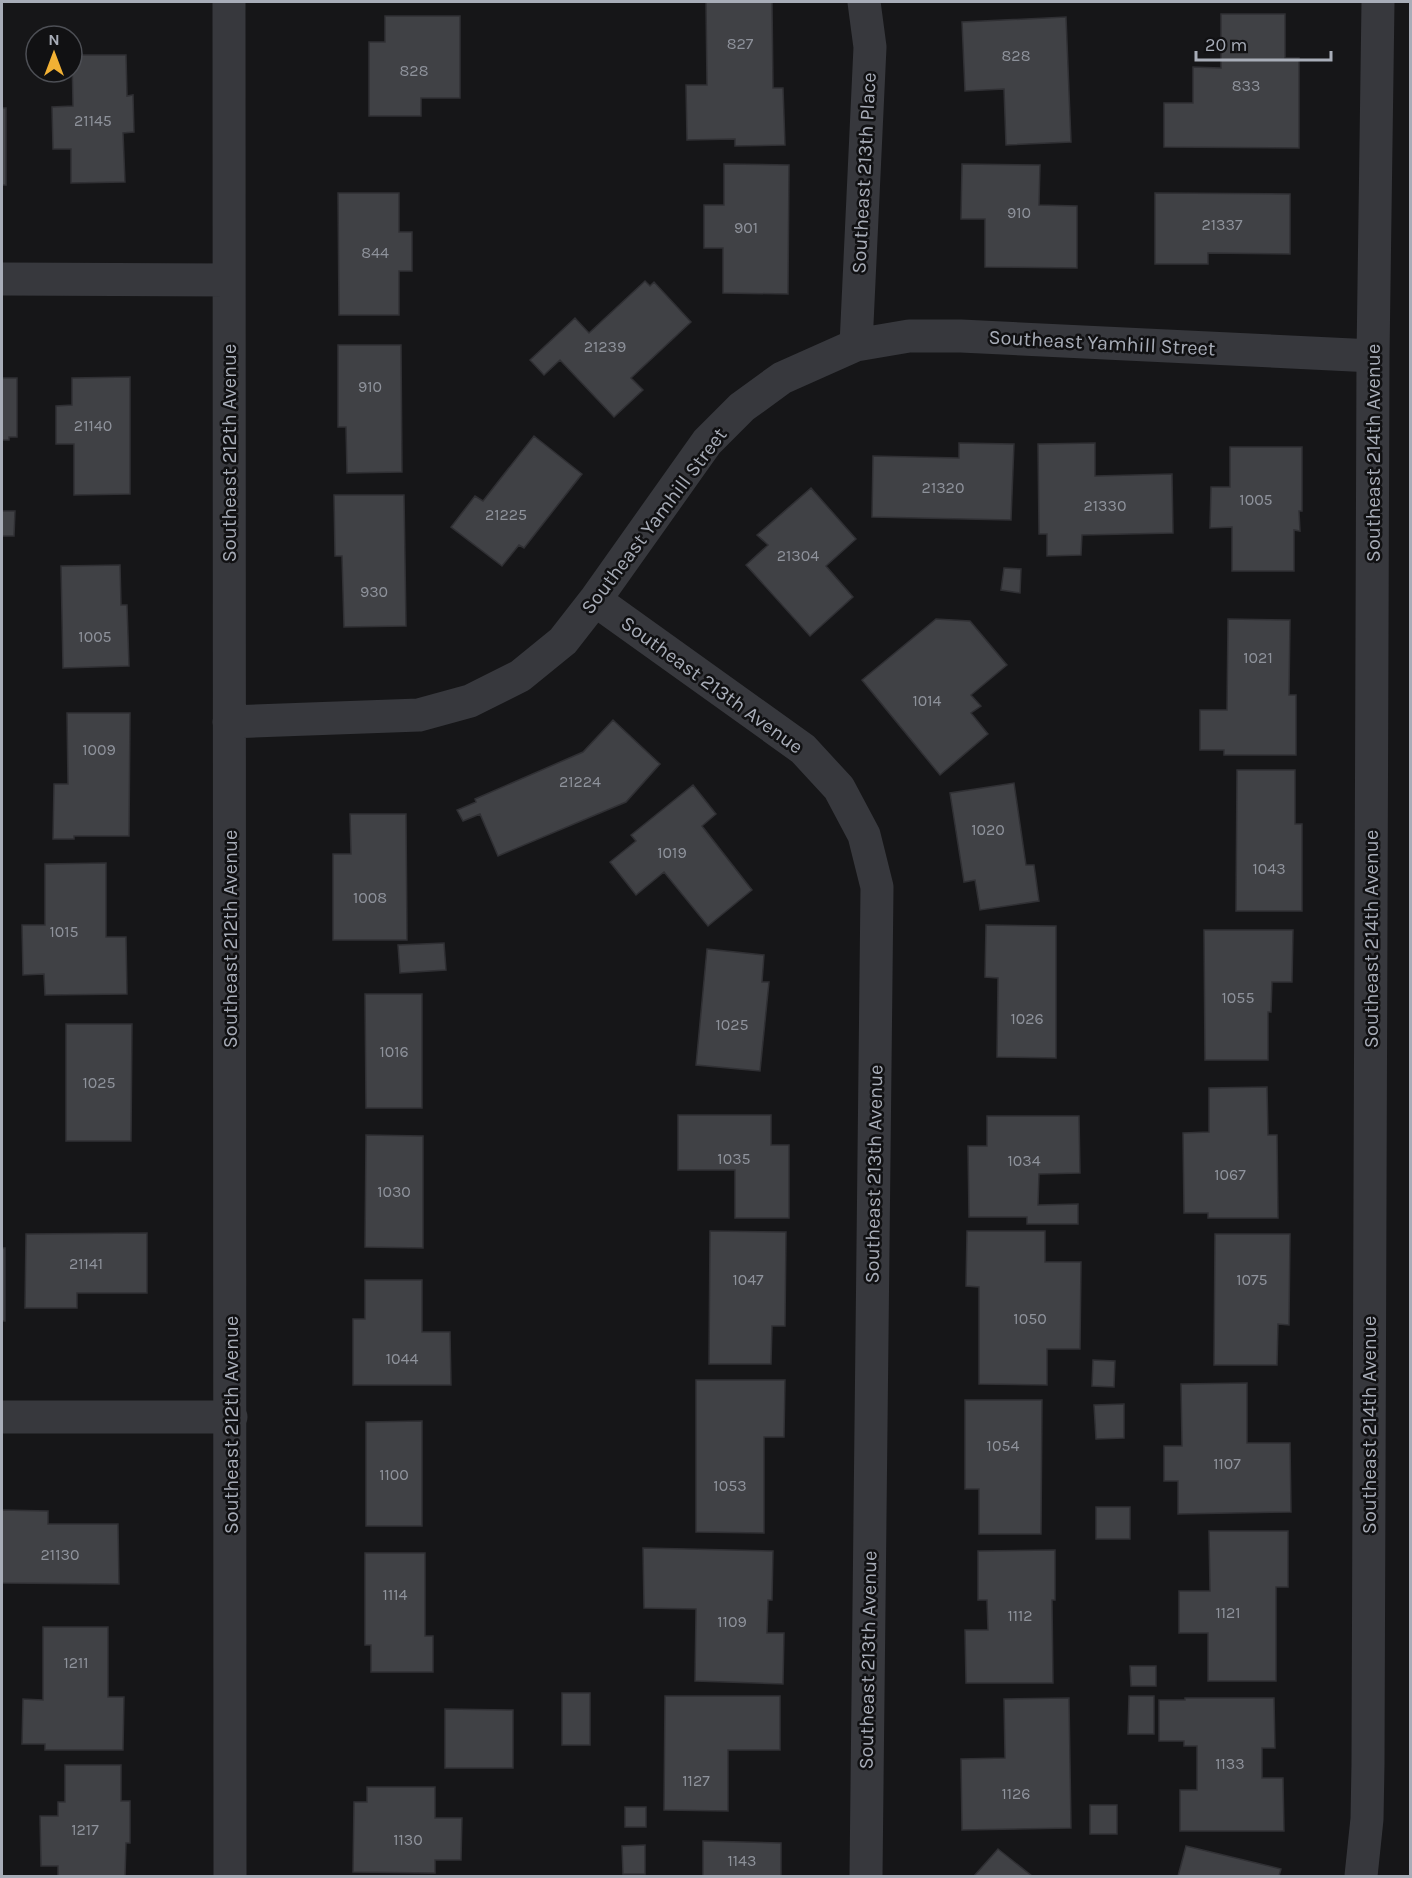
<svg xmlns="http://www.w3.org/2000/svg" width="1412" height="1878" viewBox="0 0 1412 1878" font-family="Karla,sans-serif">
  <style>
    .building { fill: #404145; stroke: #303034; stroke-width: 1.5 }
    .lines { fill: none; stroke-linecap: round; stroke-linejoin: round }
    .minor { stroke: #37383d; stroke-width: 33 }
    .labels { text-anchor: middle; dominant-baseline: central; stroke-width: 5; stroke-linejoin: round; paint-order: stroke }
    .number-label { font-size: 16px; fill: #8e929b }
    .street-label { font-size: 20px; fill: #a8adb8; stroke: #111113 }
  </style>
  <rect width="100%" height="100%" fill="#161618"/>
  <path class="building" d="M 706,2 L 772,2 L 773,88 L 783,88 L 785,145 L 735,146 L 735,139 L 687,140 L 686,85 L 707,85 Z
    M 1221,14 L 1285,14 L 1285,58 L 1299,58 L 1299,148 L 1164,147 L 1164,103 L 1193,103 L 1193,67 L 1221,68 Z
    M 385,16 L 460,16 L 460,98 L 421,98 L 421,116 L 369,116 L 369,42 L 385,42 Z
    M 1066,17 L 1071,142 L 1006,145 L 1004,89 L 965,91 L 962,22 Z
    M 72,55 L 126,55 L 127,96 L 133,95 L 134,132 L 123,133 L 125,182 L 71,183 L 71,149 L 53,149 L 52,107 L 73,106 Z
    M 2,108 L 6,108 L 6,185 L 2,185 Z
    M 724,164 L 789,165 L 788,294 L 723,293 L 723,248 L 704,248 L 704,205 L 724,205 Z
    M 962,164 L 1040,165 L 1039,205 L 1077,206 L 1077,268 L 985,267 L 985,219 L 961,219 Z
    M 338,193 L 399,193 L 399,232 L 412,232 L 412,271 L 399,271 L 399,315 L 339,315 Z
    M 1155,193 L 1290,194 L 1290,254 L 1208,253 L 1208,264 L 1155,264 Z
    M 645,281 L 650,286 L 654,282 L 691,322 L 631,378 L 643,390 L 614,417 L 560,360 L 544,375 L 530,360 L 575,318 L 589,333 Z
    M 338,345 L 401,345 L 402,472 L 347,473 L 346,427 L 338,427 Z
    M 130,377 L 130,494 L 74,495 L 74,444 L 56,444 L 56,406 L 72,405 L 72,378 Z
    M 2,378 L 17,378 L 17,437 L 9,437 L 9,440 L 2,440 Z
    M 534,436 L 582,474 L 524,548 L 519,545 L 502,566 L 451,527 L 475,496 L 483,501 Z
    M 959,443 L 1014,444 L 1011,520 L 872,517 L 873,456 L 959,458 Z
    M 1095,443 L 1095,476 L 1172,474 L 1173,533 L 1082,535 L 1081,555 L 1047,556 L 1047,534 L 1039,534 L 1038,444 Z
    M 1230,447 L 1302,447 L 1302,511 L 1299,511 L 1300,531 L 1294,530 L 1294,571 L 1232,571 L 1232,527 L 1210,528 L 1211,487 L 1230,487 Z
    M 811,488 L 856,539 L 826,566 L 853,597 L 810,636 L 746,565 L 768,545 L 757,535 Z
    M 334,495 L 404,495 L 406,626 L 344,627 L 342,556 L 335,556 Z
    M 2,511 L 15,511 L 14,536 L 2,536 Z
    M 120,565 L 121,605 L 127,605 L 129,666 L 63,668 L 61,566 Z
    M 1004,568 L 1021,569 L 1020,593 L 1001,590 Z
    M 936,619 L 970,621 L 1007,665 L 971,695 L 981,706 L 971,713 L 988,734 L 940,775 L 862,680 Z
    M 1228,619 L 1290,620 L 1289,695 L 1296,695 L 1296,755 L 1224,755 L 1224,750 L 1200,750 L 1200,710 L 1227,710 Z
    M 67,713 L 130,713 L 129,836 L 74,836 L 74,839 L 53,839 L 54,784 L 68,784 Z
    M 613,720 L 660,764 L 626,802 L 498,856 L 480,814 L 463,821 L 457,810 L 476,802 L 475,799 L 583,752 Z
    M 1237,770 L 1295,770 L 1295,824 L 1302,824 L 1302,911 L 1236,911 Z
    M 1014,783 L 1026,865 L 1034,865 L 1039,901 L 980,910 L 975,880 L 964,882 L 950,793 Z
    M 693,785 L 716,814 L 702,826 L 752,890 L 708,926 L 664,872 L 636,895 L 610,862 L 636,841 L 631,835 Z
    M 350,814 L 406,814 L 407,940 L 333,940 L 333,854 L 351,854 Z
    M 106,863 L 106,937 L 126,937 L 127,994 L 45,995 L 44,974 L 23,975 L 22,925 L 45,925 L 45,864 Z
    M 986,925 L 1056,926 L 1056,1058 L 997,1057 L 998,978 L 985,977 Z
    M 1204,930 L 1293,930 L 1292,982 L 1272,982 L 1271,1012 L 1268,1012 L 1268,1060 L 1205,1060 Z
    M 444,943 L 446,970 L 400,973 L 398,945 Z
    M 707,949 L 764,955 L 762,982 L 769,982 L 760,1071 L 696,1065 Z
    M 365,994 L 422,994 L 422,1108 L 366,1108 Z
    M 66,1024 L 132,1024 L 131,1141 L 66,1141 Z
    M 1267,1087 L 1268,1135 L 1277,1135 L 1278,1218 L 1208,1218 L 1208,1213 L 1184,1213 L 1183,1133 L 1209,1132 L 1209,1088 Z
    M 678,1115 L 771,1115 L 771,1145 L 789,1145 L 789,1218 L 735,1218 L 735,1170 L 678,1170 Z
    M 987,1116 L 1079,1116 L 1080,1173 L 1039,1174 L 1038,1205 L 1078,1204 L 1078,1224 L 1027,1224 L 1027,1217 L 969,1217 L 968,1146 L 987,1146 Z
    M 366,1135 L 423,1136 L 423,1248 L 365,1247 Z
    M 710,1231 L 786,1232 L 785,1326 L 772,1326 L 771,1364 L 709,1364 Z
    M 967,1231 L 1045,1231 L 1045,1262 L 1081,1262 L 1080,1349 L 1047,1349 L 1047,1385 L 979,1384 L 979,1287 L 966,1286 Z
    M 147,1233 L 147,1293 L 77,1293 L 77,1308 L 25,1308 L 26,1234 Z
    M 1215,1234 L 1290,1234 L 1289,1325 L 1278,1324 L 1277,1365 L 1214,1365 Z
    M 2,1248 L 5,1248 L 5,1321 L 2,1321 Z
    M 365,1280 L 422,1280 L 422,1332 L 450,1332 L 451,1385 L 353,1385 L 353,1319 L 365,1319 Z
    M 1093,1360 L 1115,1361 L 1114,1387 L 1092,1386 Z
    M 696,1380 L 785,1380 L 784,1437 L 764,1437 L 764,1533 L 696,1532 Z
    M 1247,1383 L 1247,1443 L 1290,1443 L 1291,1512 L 1178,1514 L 1178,1481 L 1164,1481 L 1164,1446 L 1182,1446 L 1181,1384 Z
    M 965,1400 L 1042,1400 L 1041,1534 L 979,1534 L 979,1489 L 965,1489 Z
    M 1124,1404 L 1124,1438 L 1096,1439 L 1094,1405 Z
    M 422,1421 L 422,1526 L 366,1526 L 366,1422 Z
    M 1096,1507 L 1130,1507 L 1130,1539 L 1096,1539 Z
    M 2,1510 L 48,1511 L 48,1524 L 118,1524 L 119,1584 L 2,1583 Z
    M 1209,1531 L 1288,1531 L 1288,1587 L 1276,1587 L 1276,1681 L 1208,1681 L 1208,1633 L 1179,1633 L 1179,1591 L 1210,1591 Z
    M 643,1548 L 773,1551 L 772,1600 L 768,1600 L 767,1633 L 784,1633 L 783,1684 L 695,1681 L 696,1609 L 644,1608 Z
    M 1055,1550 L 1055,1600 L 1052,1600 L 1053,1683 L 966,1683 L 965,1630 L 988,1630 L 987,1600 L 978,1600 L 978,1551 Z
    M 365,1553 L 425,1553 L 425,1636 L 433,1636 L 433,1672 L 371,1672 L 371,1645 L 365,1645 Z
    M 43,1627 L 108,1627 L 108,1697 L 124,1697 L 123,1750 L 45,1750 L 45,1744 L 22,1744 L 23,1699 L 43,1700 Z
    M 1130,1666 L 1156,1666 L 1156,1686 L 1131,1686 Z
    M 562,1693 L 590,1693 L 590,1745 L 562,1745 Z
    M 665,1696 L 780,1696 L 780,1750 L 728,1750 L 728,1811 L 664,1810 Z
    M 1129,1696 L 1154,1696 L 1154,1734 L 1128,1734 Z
    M 1069,1698 L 1071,1828 L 962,1830 L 961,1759 L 1005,1758 L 1004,1699 Z
    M 1185,1698 L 1274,1698 L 1275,1748 L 1262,1748 L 1262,1778 L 1283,1778 L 1284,1831 L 1180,1831 L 1180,1790 L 1197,1790 L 1197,1746 L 1184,1746 L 1184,1741 L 1159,1741 L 1159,1700 L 1185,1700 Z
    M 445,1709 L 513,1710 L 513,1768 L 445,1768 Z
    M 65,1765 L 121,1765 L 121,1801 L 130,1801 L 130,1843 L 126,1843 L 125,1876 L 58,1876 L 58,1866 L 41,1866 L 40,1816 L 58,1816 L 58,1802 L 65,1802 Z
    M 367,1787 L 435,1787 L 435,1818 L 462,1818 L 461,1860 L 435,1860 L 435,1873 L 353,1872 L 354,1802 L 367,1802 Z
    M 1090,1805 L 1117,1805 L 1117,1834 L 1090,1834 Z
    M 625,1807 L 646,1807 L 646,1827 L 625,1827 Z
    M 703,1841 L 781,1843 L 781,1876 L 703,1876 Z
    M 645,1845 L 645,1874 L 623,1874 L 622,1846 Z
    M 1186,1846 L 1281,1869 L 1279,1876 L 1178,1876 Z
    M 998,1849 L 1032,1876 L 974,1876 Z"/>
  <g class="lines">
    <path class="minor" d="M 229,2 L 230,1876
      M 2,279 L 228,280
      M 856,345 L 870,47 L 864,2
      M 595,600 L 803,749 L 839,788 L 864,835 L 877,887 L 866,1876
      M 229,722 L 419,715 L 470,701 L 520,676 L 563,641 L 595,600 L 707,442 L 742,407 L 782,378 L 856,345 L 909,336 L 961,336 L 1373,356
      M 2,1417 L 231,1417
      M 1361,1876 L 1367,1819 L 1368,1764 L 1373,356 L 1378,2"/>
  </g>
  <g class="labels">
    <g class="number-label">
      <text x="740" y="43">827</text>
      <text x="1016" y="55">828</text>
      <text x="414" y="70">828</text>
      <text x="1246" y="85">833</text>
      <text x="93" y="120">21145</text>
      <text x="1019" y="212">910</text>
      <text x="1222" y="224">21337</text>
      <text x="746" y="227">901</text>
      <text x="375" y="252">844</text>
      <text x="605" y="346">21239</text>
      <text x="370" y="386">910</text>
      <text x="93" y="425">21140</text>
      <text x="943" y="487">21320</text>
      <text x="1256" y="499">1005</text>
      <text x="1105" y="505">21330</text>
      <text x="506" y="514">21225</text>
      <text x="798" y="555">21304</text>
      <text x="374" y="591">930</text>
      <text x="95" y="636">1005</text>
      <text x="1258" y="657">1021</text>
      <text x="927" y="700">1014</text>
      <text x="99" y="749">1009</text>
      <text x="580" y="781">21224</text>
      <text x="988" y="829">1020</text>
      <text x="672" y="852">1019</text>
      <text x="1269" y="868">1043</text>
      <text x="370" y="897">1008</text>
      <text x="64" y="931">1015</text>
      <text x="1238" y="997">1055</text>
      <text x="1027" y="1018">1026</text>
      <text x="732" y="1024">1025</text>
      <text x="394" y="1051">1016</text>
      <text x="99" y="1082">1025</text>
      <text x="734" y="1158">1035</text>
      <text x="1024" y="1160">1034</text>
      <text x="1230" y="1174">1067</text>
      <text x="394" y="1191">1030</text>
      <text x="86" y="1263">21141</text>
      <text x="748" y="1279">1047</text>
      <text x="1252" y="1279">1075</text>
      <text x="1030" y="1318">1050</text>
      <text x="402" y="1358">1044</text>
      <text x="1003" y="1445">1054</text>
      <text x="1227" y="1463">1107</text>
      <text x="394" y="1474">1100</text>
      <text x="730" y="1485">1053</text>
      <text x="60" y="1554">21130</text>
      <text x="395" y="1594">1114</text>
      <text x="1228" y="1612">1121</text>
      <text x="1020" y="1615">1112</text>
      <text x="732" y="1621">1109</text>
      <text x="76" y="1662">1211</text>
      <text x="1230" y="1763">1133</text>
      <text x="696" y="1780">1127</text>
      <text x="1016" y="1793">1126</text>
      <text x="85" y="1829">1217</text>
      <text x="408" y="1839">1130</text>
      <text x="742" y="1860">1143</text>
    </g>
    <g class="street-label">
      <text transform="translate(864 173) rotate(-87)">Southeast 213th Place</text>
      <text transform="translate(1102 343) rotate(3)">Southeast Yamhill Street</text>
      <text transform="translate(229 453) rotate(-90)">Southeast 212th Avenue</text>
      <text transform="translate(1373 453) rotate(-90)">Southeast 214th Avenue</text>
      <text transform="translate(654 521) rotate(-53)">Southeast Yamhill Street</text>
      <text transform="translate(712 685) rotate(36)">Southeast 213th Avenue</text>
      <text transform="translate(230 939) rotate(-90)">Southeast 212th Avenue</text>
      <text transform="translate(1371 939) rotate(-90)">Southeast 214th Avenue</text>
      <text transform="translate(874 1174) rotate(-89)">Southeast 213th Avenue</text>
      <text transform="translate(231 1425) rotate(-90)">Southeast 212th Avenue</text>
      <text transform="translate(1369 1425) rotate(-90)">Southeast 214th Avenue</text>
      <text transform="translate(868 1660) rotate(-89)">Southeast 213th Avenue</text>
    </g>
  </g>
  <rect width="1412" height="1878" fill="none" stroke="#a8adb8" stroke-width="6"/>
  <g transform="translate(54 54)"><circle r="28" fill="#111113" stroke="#4d4f55" stroke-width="1.5"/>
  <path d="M0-4.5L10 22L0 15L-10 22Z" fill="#f2b134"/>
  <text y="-9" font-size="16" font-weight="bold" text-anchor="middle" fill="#a8adb8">N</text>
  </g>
  <path d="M1196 51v9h135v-9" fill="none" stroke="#a8adb8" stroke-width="3"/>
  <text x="1205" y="51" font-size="18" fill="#a8adb8" stroke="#111113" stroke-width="4.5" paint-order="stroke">20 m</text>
</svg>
